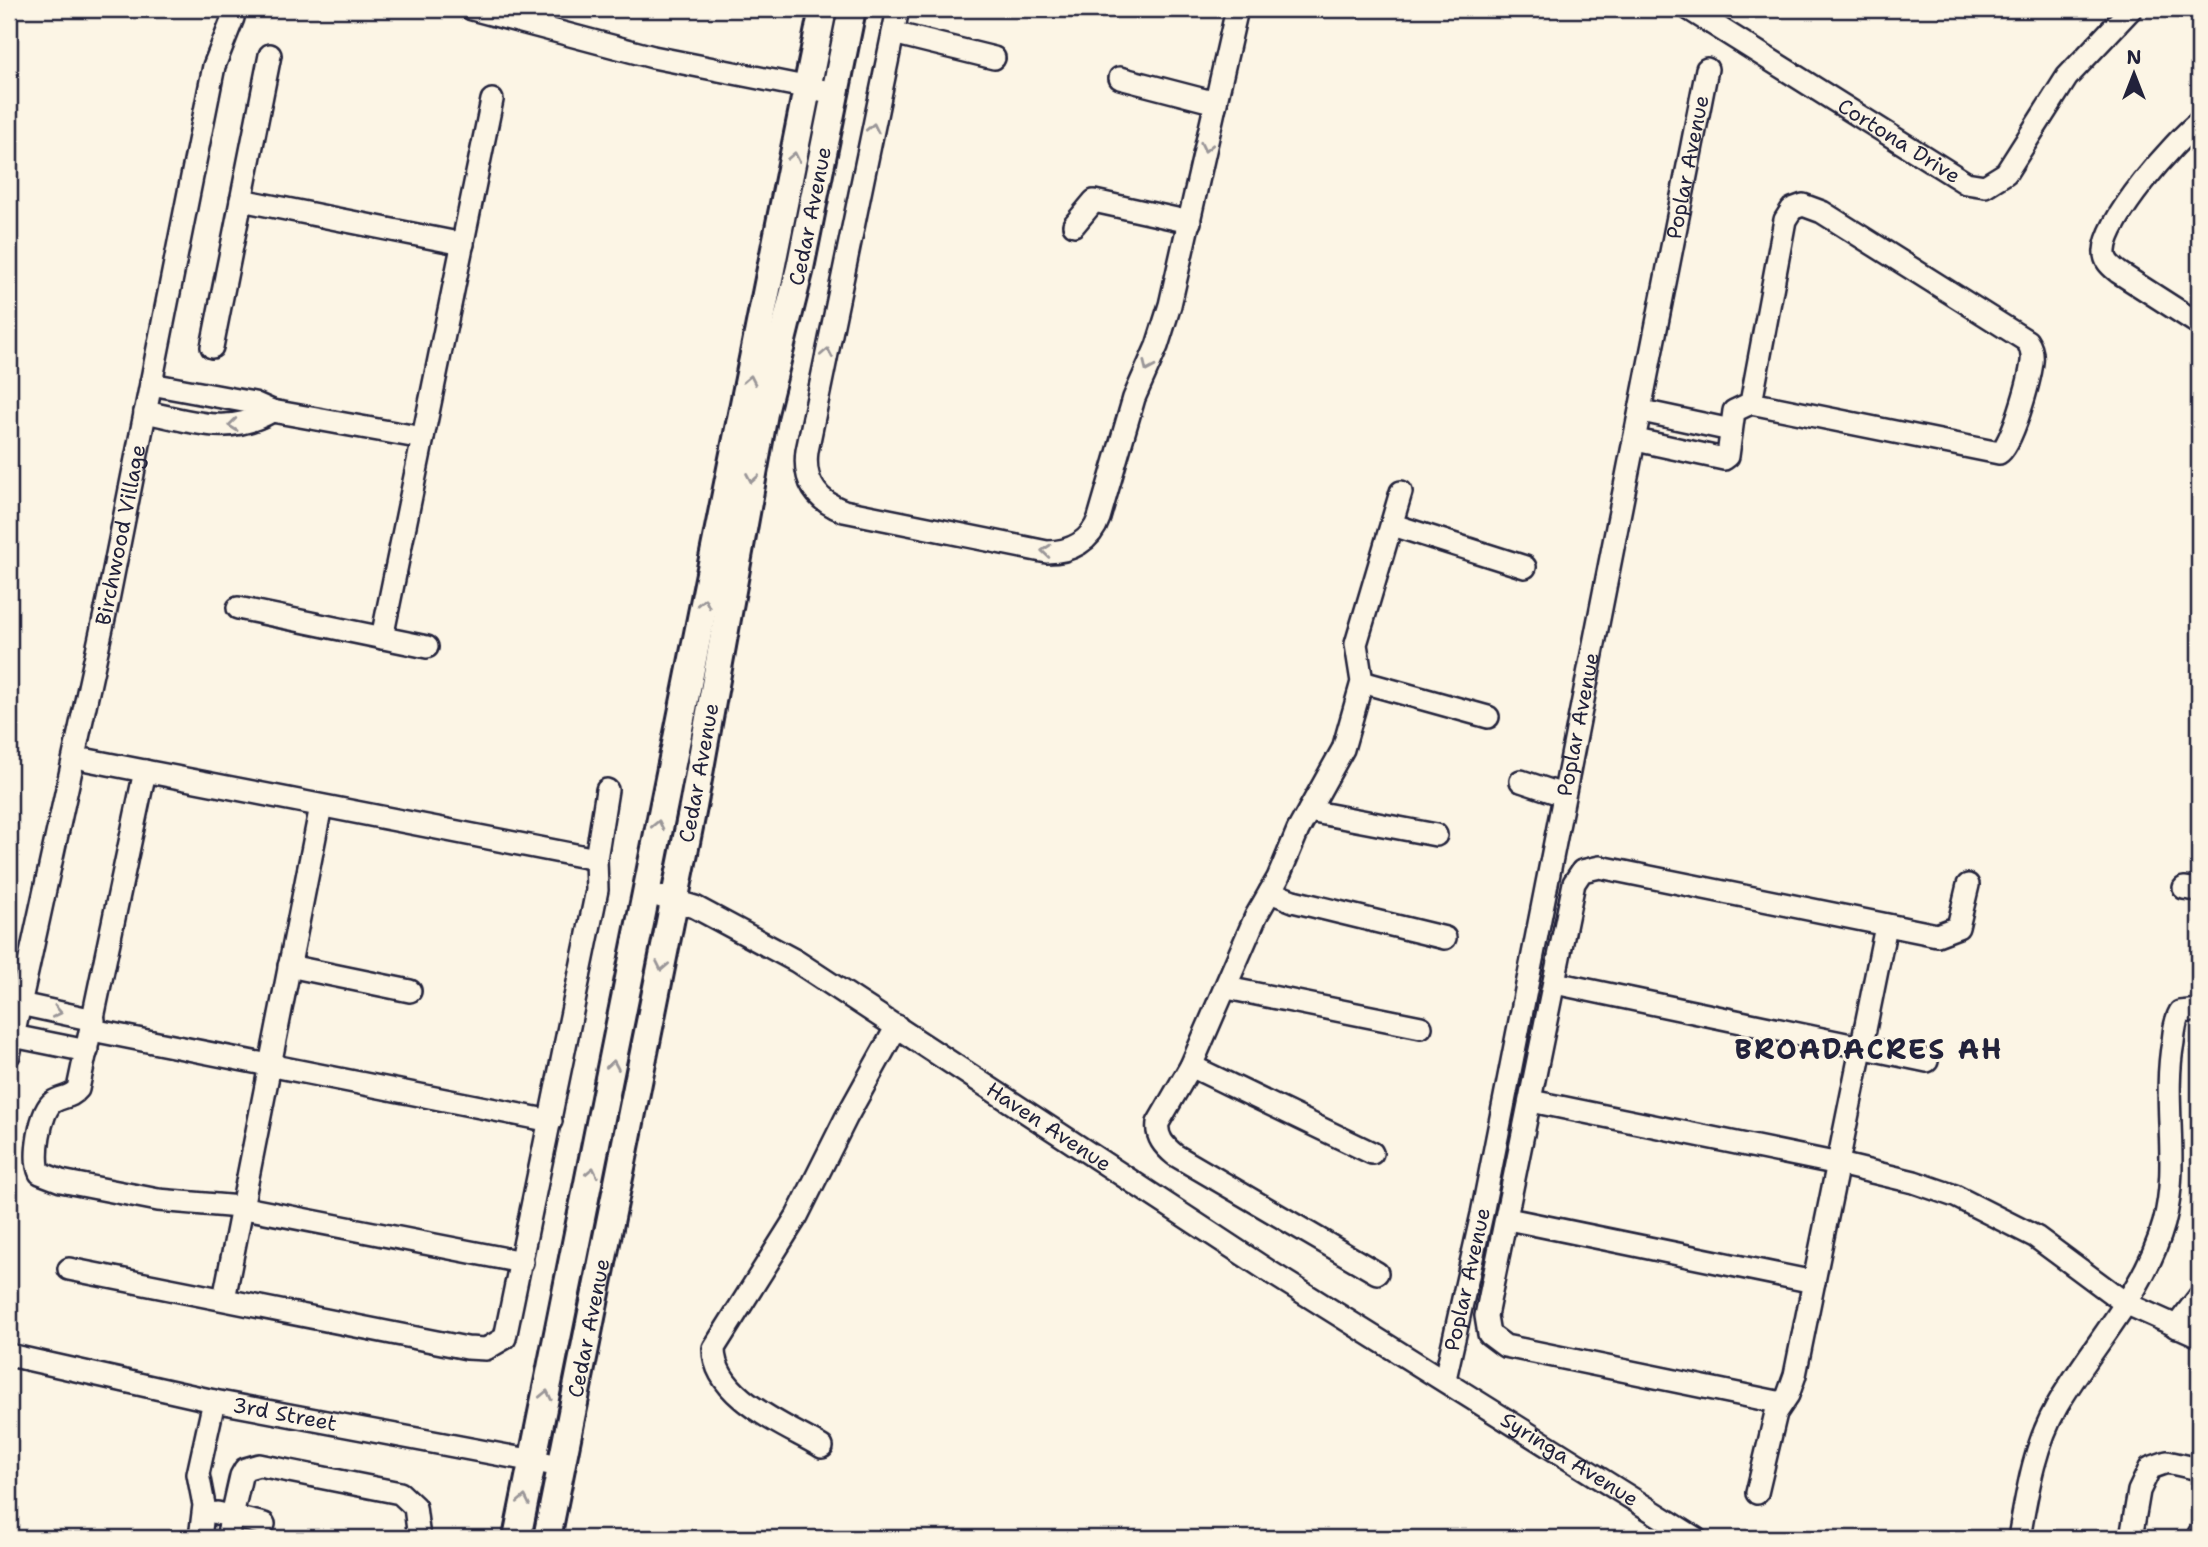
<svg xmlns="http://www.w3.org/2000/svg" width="2208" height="1547" viewBox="0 0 2208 1547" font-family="'Shantell Sans',sans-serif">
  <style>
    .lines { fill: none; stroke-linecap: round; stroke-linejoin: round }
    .minor-casing { stroke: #22223b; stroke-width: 26 }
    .major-casing { stroke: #22223b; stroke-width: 32 }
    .minor { stroke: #fcf5e5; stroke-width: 21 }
    .major { stroke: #fcf5e5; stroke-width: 26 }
    .oneway { stroke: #9a9698 }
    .labels { text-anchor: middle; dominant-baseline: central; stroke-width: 6; stroke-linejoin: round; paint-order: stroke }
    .street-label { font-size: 21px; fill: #22223b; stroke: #fcf5e5 }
    .district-label { font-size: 28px; font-weight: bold; letter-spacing: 2px; fill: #22223b; stroke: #fcf5e5 }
  </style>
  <rect width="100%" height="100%" fill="#fcf5e5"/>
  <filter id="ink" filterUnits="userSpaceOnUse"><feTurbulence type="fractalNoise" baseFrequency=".0143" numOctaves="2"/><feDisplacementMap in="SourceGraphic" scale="14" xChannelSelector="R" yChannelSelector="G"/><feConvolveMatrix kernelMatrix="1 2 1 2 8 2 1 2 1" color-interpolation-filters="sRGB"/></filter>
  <g filter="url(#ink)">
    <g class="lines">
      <defs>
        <g id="minor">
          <path d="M 472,9 L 653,57 L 835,93"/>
          <path d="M 898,9 L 807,451 C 803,481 816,501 844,511 L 1047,552 C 1071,552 1091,541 1099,518 L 1134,398 L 1157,346 L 1170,305 L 1237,9"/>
          <path id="s1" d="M 1689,9 L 1966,183 L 1985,186 L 2006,173 L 2067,77 L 2131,9"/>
          <path d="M 893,33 L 994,58"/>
          <path d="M 1120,78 L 1216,103"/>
          <path d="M 2199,122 C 2174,142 2106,219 2105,251 C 2104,261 2111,266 2118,272 L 2199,324"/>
          <path d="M 241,200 L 463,244"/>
          <path d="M 1074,225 L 1094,201 L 1190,222"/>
          <path d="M 212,347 L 270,55"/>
          <path d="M 151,384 L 254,403 L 272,411 L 423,438"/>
          <path d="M 1642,411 L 1731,430"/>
          <path d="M 145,412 C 193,421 227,437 272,411"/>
          <path d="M 1636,440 L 1724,459 L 1728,456 L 1734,411 L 1751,403 L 1999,453 C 2012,446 2030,379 2032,362 C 2033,354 2031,347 2027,341 L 1822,212 L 1803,205 L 1792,209 L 1785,220 L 1751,403"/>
          <path d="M 1393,525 L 1525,567"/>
          <path d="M 238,608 L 427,647"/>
          <path d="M 382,638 L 492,100"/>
          <path d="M 1362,682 L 1488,717"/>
          <path d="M 88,760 L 596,859"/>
          <path d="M 145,771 L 78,1089 C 71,1098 62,1096 53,1102 C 40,1111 33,1159 40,1173 L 61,1181 L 158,1200 L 240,1207 L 522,1262"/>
          <path d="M 1521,781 L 1563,795"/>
          <path d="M 1309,811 L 1436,835"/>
          <path d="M 2184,888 L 2199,890"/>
          <path id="s2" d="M 645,892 L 695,907 L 796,961 L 1270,1272 L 1695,1538"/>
          <path d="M 1270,892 L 1293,901 L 1445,938"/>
          <path d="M 289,966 L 410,991"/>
          <path d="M 1555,983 L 1927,1061"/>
          <path d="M 1227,988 L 1421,1027"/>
          <path d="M 20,1004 L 94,1020"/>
          <path d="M 92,1030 L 551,1121"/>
          <path d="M 13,1036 L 87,1051"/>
          <path id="s3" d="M 9,1055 L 108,600 L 214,66 L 233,18"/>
          <path d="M 1191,1066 L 1372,1153"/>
          <path d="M 1531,1101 L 1839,1164 L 1914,1182 L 1955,1196 L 2036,1237 L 2125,1303 L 2199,1336"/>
          <path d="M 1508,1219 L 1814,1282"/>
          <path d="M 69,1269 L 467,1348 L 486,1349 L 505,1338 L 597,890 L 596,859 L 607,790"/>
          <path d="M 1377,1273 L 1175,1155 C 1164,1146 1156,1137 1158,1123 L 1191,1066 L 1256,916 L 1278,878 L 1298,830 L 1343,749 L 1362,682 L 1356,644 L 1401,492"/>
          <path d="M 224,1299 L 321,806"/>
          <path d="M 2176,1327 L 2199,1297"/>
          <path id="s4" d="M 9,1355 L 214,1401 L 561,1466"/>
          <path id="s5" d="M 1445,1379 L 1482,1214 L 1707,69"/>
          <path d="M 1782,1403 L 1505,1346 L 1489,1334 L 1486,1316 L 1574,883 L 1582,871 L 1600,867 L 1937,935 L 1958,927 L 1968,885"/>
          <path d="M 822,1447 C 785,1425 713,1397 714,1348 L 797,1216 L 846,1118 L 897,1026"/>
          <path d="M 1757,1493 L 1776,1413 L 1788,1395 L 1795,1375 L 1886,926"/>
          <path d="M 217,1513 L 264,1524"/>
          <path d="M 200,1538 L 204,1505 L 198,1474 L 214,1401"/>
          <path d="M 227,1538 L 241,1476 L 245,1469 L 259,1465 L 400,1493 L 415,1507 L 419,1538"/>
          <path d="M 2019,1538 C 2027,1493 2034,1446 2057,1406 C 2092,1345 2145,1292 2164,1223 C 2180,1164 2162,1102 2173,1042 C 2174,1032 2175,1021 2180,1012 L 2199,1010"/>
          <path d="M 2131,1538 L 2139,1491 L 2150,1468 L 2167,1462 L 2199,1469"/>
          <path d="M 2198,1538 L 2199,1534"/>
        </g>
        <g id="major">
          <path d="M 517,1538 L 823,9"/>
          <path id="s6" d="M 547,1538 L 693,807 L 764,413 L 800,268 L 852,9"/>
        </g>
      </defs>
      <use href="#minor" class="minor-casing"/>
      <use href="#major" class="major-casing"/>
      <use href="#minor" class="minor"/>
      <use href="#major" class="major"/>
    </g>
    <defs><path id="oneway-chevron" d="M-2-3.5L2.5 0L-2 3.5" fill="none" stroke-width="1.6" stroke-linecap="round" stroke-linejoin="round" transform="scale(1.75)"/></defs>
    <g class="oneway">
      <use href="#oneway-chevron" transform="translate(873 128) rotate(-78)"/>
      <use href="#oneway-chevron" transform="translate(1206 147) rotate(102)"/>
      <use href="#oneway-chevron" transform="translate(794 157) rotate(-79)"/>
      <use href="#oneway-chevron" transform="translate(827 353) rotate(-79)"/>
      <use href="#oneway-chevron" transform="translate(1148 367) rotate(114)"/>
      <use href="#oneway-chevron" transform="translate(750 380) rotate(-79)"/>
      <use href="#oneway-chevron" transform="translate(233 425) rotate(174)"/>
      <use href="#oneway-chevron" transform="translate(752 478) rotate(100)"/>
      <use href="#oneway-chevron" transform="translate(1046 551) rotate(-175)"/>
      <use href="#oneway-chevron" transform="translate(704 603) rotate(-78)"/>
      <use href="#oneway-chevron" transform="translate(658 825) rotate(-78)"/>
      <use href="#oneway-chevron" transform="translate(662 966) rotate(101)"/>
      <use href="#oneway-chevron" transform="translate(57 1012) rotate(12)"/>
      <use href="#oneway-chevron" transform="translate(613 1065) rotate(-80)"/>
      <use href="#oneway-chevron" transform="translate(592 1172) rotate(-78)"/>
      <use href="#oneway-chevron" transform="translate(546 1395) rotate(-78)"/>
      <use href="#oneway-chevron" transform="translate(524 1500) rotate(-79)"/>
    </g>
  </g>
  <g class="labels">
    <g class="street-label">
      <text stroke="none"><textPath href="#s1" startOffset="248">Cortona Drive</textPath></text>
      <text stroke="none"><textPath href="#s5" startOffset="1236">Poplar Avenue</textPath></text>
      <text stroke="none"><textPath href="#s6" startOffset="1348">Cedar Avenue</textPath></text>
      <text stroke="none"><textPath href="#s3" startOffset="532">Birchwood Village</textPath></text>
      <text stroke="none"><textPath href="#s5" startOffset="668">Poplar Avenue</textPath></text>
      <text stroke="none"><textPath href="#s6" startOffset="780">Cedar Avenue</textPath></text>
      <text stroke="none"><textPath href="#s2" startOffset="469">Haven Avenue</textPath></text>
      <text stroke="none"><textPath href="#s5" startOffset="102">Poplar Avenue</textPath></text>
      <text stroke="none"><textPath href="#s6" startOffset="214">Cedar Avenue</textPath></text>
      <text stroke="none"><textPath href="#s4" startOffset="282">3rd Street</textPath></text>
      <text stroke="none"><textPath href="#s2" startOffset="1087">Syringa Avenue</textPath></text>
    </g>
    <g class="district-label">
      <text x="1869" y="1049">BROADACRES AH</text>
    </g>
  </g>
  <rect width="2208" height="1547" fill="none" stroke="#fcf5e5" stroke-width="35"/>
  <rect x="18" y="18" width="2173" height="1512" fill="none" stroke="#22223b" stroke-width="2.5" filter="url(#ink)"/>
  <g transform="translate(2134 74)" stroke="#fcf5e5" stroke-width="5" paint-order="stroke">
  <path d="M0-5L12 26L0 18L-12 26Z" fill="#22223b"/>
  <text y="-10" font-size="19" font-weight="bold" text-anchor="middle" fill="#22223b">N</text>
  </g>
</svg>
